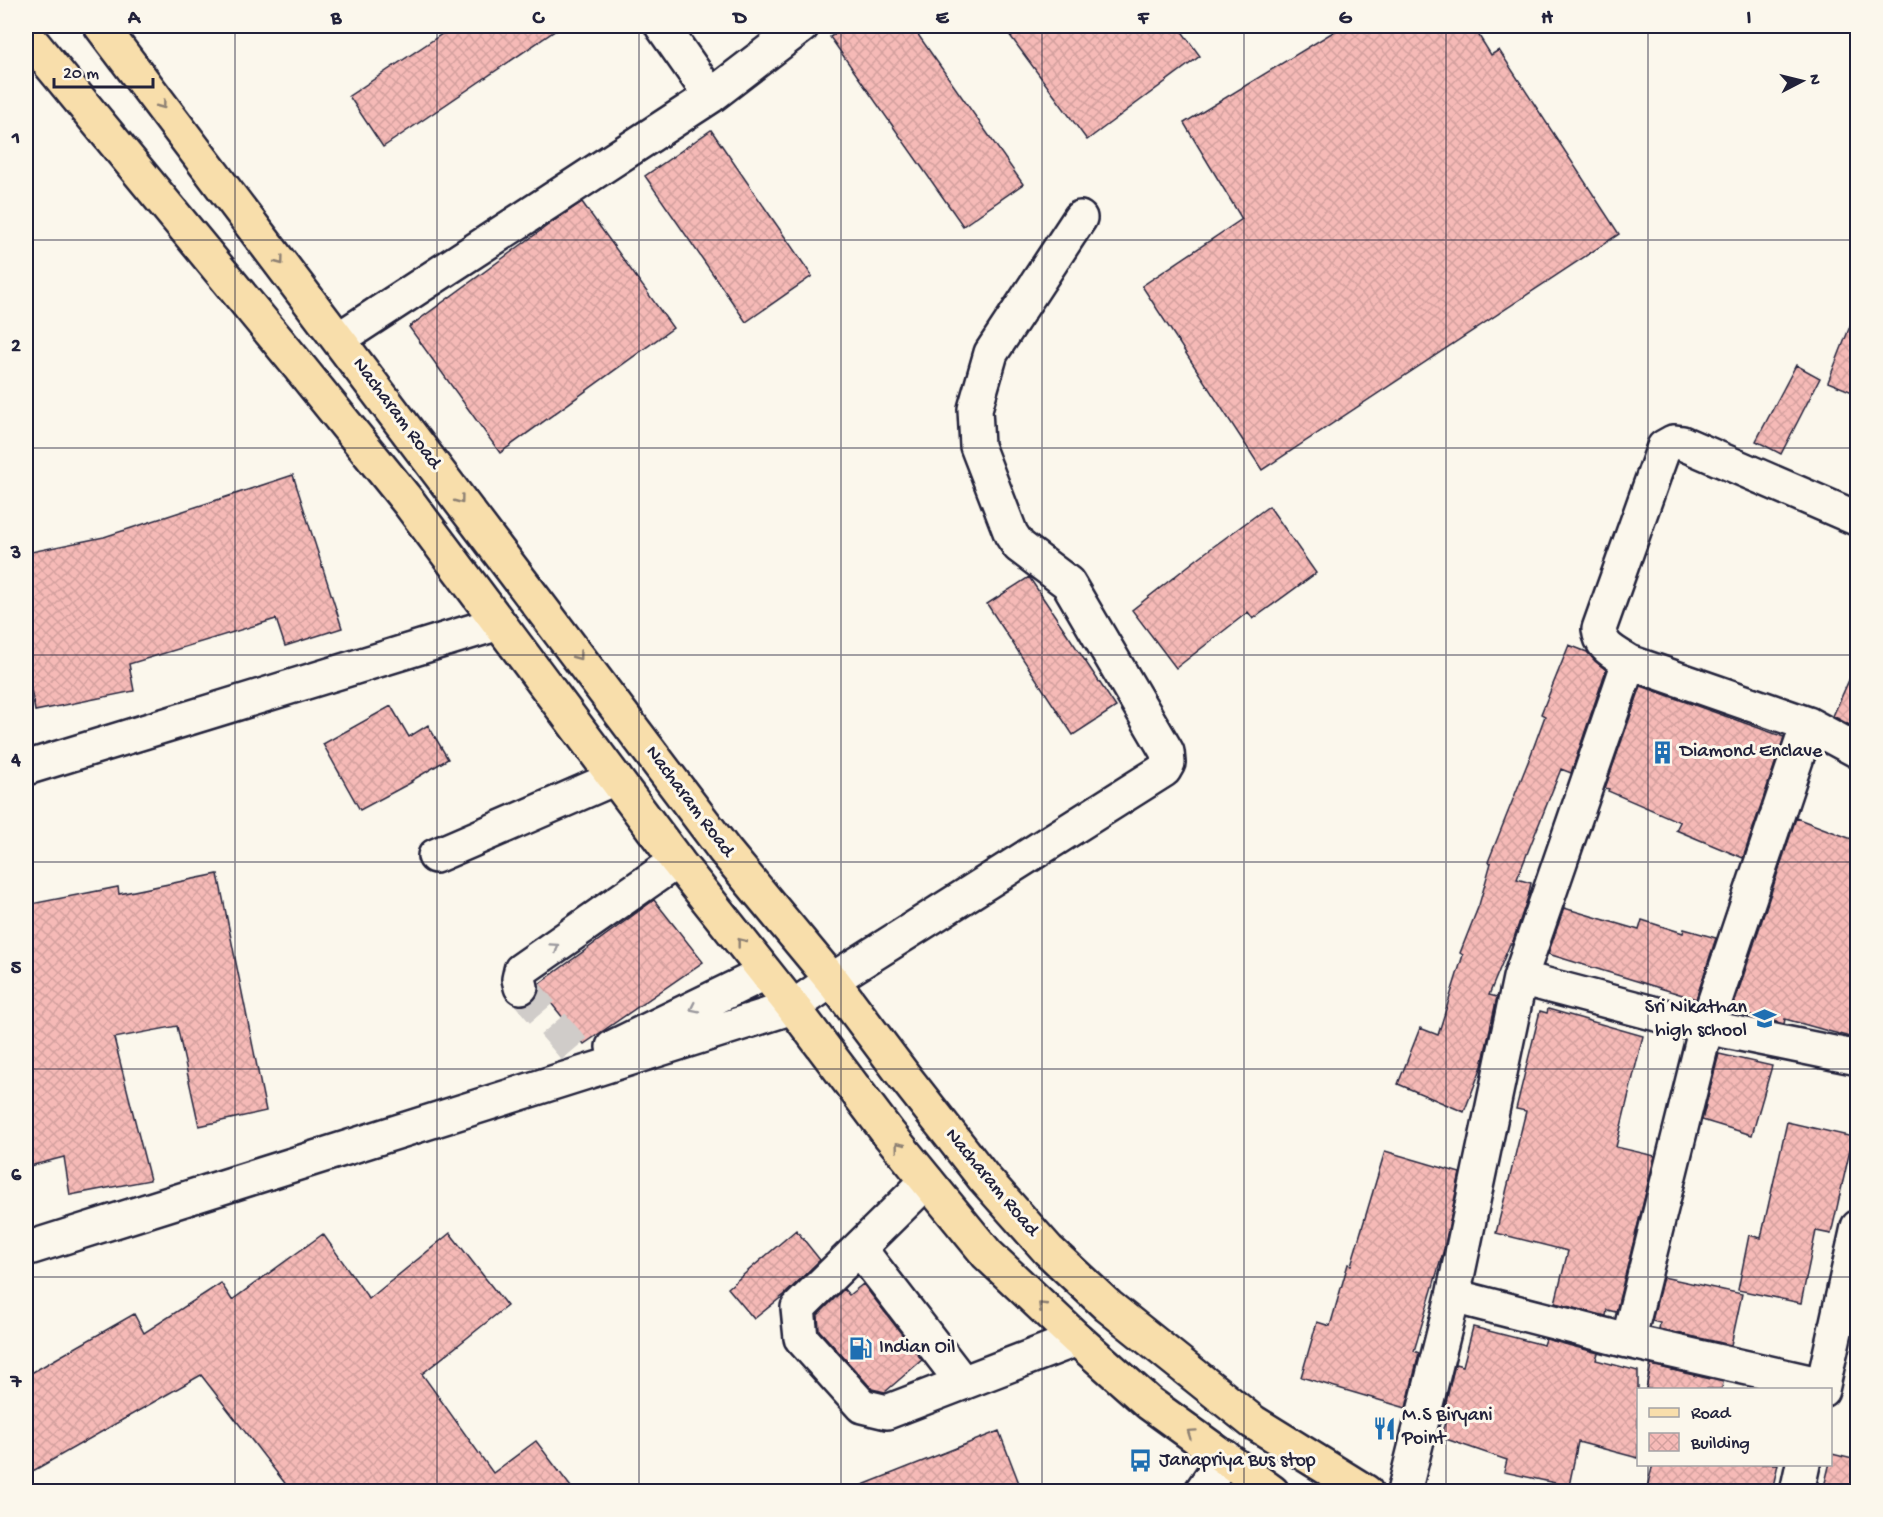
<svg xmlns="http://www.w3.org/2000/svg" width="1883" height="1517" viewBox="0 0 1883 1517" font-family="'Gochi Hand',sans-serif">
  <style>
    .building { fill: url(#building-cross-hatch); stroke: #22223b; stroke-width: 1.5 }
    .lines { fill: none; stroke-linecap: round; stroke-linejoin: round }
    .minor-tunnel { stroke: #d0ccc9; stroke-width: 33; stroke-dasharray: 33 16; stroke-linecap: butt }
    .minor-casing { stroke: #22223b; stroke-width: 38 }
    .major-casing { stroke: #22223b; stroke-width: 38 }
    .minor { stroke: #fbf7ec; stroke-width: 33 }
    .major { stroke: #f8deab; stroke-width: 33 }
    .oneway { stroke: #8d8073 }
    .oneway2 { stroke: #99979c }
    .grid { fill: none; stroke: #22223b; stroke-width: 1.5; stroke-opacity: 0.55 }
    .labels { text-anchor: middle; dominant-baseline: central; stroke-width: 6; stroke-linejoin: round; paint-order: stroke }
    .street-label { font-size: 20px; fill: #22223b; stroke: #fbf7ec }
    .poi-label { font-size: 20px; fill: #22223b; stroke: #fbf7ec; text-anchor: start }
    .neatline { fill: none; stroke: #22223b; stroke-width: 2 }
    .grid-label { font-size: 20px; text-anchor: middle; font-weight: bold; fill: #22223b }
  </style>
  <defs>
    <pattern id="building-cross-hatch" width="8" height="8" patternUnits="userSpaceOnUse" patternTransform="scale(1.5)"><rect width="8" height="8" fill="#f6bab7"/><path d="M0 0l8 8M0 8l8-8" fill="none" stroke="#d3a09e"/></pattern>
  </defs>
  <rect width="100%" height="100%" fill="#fbf7ec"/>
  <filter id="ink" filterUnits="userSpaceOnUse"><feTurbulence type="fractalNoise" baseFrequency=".0167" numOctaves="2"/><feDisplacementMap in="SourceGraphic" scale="12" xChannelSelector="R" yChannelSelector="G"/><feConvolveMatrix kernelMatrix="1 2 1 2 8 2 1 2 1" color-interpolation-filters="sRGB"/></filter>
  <g filter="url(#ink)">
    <path class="building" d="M 454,26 L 562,26 L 383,147 L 349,96 Z
      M 847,26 L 912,26 L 1023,184 L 963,226 L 830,37 Z
      M 1003,26 L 1178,26 L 1200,56 L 1087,140 Z
      M 1343,26 L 1473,26 L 1491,55 L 1499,50 L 1619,234 L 1262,470 L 1142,286 L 1242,219 L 1184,123 Z
      M 711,130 L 812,276 L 746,322 L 645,176 Z
      M 582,202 L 673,328 L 500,453 L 409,327 L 551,223 Z
      M 1856,311 L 1857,311 L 1857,394 L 1828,382 Z
      M 1796,365 L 1820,378 L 1781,454 L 1756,441 Z
      M 293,475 L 342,628 L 285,646 L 276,619 L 129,664 L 134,691 L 35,711 L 26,663 L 26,553 L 104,537 Z
      M 1269,506 L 1316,573 L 1253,619 L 1248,612 L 1176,668 L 1132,610 L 1206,552 Z
      M 1029,577 L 1116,707 L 1073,735 L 987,604 Z
      M 1569,645 L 1587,652 L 1596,662 L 1606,670 L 1571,773 L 1561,769 L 1517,879 L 1531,883 L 1528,897 L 1512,944 L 1510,944 L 1489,995 L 1497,997 L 1482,1066 L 1464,1112 L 1398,1084 L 1420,1028 L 1438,1035 L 1463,955 L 1460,953 L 1479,905 L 1491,863 L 1488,862 L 1530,757 L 1545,716 L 1541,714 Z
      M 1857,662 L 1857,729 L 1833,716 Z
      M 1641,686 L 1784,737 L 1743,858 L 1676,830 L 1680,822 L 1608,791 L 1609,789 L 1605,788 Z
      M 391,706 L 409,737 L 428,725 L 448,759 L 411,781 L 412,782 L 360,810 L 323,744 Z
      M 1796,818 L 1857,841 L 1857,1039 L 1785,1019 L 1784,1024 L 1732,1010 Z
      M 218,874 L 266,1111 L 199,1126 L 177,1026 L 114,1038 L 150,1180 L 70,1195 L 64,1157 L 26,1167 L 26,905 L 118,887 L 119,894 Z
      M 654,900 L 703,962 L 584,1044 L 539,988 L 539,984 Z
      M 1564,908 L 1639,930 L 1642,920 L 1683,933 L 1684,929 L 1716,938 L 1696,999 L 1548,954 Z
      M 1548,1009 L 1643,1036 L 1616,1147 L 1655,1156 L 1616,1312 L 1607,1310 L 1606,1316 L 1555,1303 L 1568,1251 L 1496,1233 L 1526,1111 L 1516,1109 L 1540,1011 L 1547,1013 Z
      M 1719,1054 L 1772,1066 L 1752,1135 L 1702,1120 Z
      M 1787,1122 L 1853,1137 L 1831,1234 L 1816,1231 L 1801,1303 L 1738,1290 L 1749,1235 L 1761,1238 Z
      M 1385,1151 L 1460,1173 L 1444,1249 L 1414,1351 L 1419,1353 L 1406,1408 L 1301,1377 L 1317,1322 L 1330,1326 L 1348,1264 L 1351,1265 Z
      M 796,1230 L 820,1260 L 784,1295 L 754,1319 L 728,1288 Z
      M 450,1233 L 507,1306 L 422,1374 L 493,1473 L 536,1441 L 574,1491 L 291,1491 L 201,1375 L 26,1475 L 26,1376 L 134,1314 L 144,1333 L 221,1283 L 232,1300 L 323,1234 L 369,1299 Z
      M 1663,1277 L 1742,1294 L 1731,1345 L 1659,1329 L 1660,1323 L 1652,1321 Z
      M 863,1284 L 922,1360 L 885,1392 L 872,1389 L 819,1330 L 818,1315 L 844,1289 L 849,1295 Z
      M 1473,1327 L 1544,1345 L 1546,1339 L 1598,1353 L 1596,1360 L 1638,1371 L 1638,1458 L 1578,1442 L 1569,1486 L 1504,1472 L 1507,1460 L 1440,1437 L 1446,1420 L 1442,1419 L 1455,1364 L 1463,1366 Z
      M 1651,1365 L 1723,1382 L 1722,1389 L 1646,1389 Z
      M 999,1431 L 1022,1491 L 850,1491 L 850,1490 Z
      M 1832,1454 L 1857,1460 L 1857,1491 L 1823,1491 Z
      M 1653,1464 L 1778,1464 L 1772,1491 L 1646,1491 Z"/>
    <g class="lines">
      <path class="minor-tunnel" d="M 521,987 L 579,1055"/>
      <defs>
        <path id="minor" d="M 662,26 L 711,96
          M 339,339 L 711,96 L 802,26
          M 1629,662 C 1614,652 1601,648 1599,629 L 1664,447 L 1673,442 L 1682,443 L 1858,519
          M 26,768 L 499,623
          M 435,856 L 615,778
          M 1520,978 L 1706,1027 L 1858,1058
          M 521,987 L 519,979 L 521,970 L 677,861
          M 613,1047 L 765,973
          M 927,1181 L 798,1308 L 801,1338 L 862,1406 L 887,1412 L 1077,1339
          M 859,1248 L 963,1383
          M 26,1249 L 793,1007 L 832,980 L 1164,770 L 1168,763 L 1167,752 L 1068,583 L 1019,546 L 1011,534 L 977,446 L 975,409 L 991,353 L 1080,218
          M 1453,1296 L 1628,1341 L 1823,1385
          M 1628,1341 L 1706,1027 L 1808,724
          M 1822,1390 L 1858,1227
          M 1201,1492 L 1225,1457
          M 1404,1492 L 1453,1296 L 1520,978 L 1629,662 L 1808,724 L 1858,751
          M 1797,1492 L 1803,1464"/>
        <path id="major" d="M 101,26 L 725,851 L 832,980 L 904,1076 L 984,1178 L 1048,1250 L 1108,1306 L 1253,1422 L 1366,1492
          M 26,35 L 297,364 L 410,504 L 677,861 L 793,1007 L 888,1133 L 987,1254 L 1077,1339 L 1149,1403 L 1272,1492"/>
      </defs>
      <use href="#minor" class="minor-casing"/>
      <use href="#major" class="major-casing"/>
      <use href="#minor" class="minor"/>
      <use href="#major" class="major"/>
    </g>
    <defs><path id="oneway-chevron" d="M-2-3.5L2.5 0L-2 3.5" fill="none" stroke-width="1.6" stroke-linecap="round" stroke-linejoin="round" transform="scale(1.5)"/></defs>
    <g class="oneway">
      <use href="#oneway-chevron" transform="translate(162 105) rotate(53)"/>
      <use href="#oneway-chevron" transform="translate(280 261) rotate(53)"/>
      <use href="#oneway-chevron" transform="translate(460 500) rotate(53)"/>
      <use href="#oneway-chevron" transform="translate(578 656) rotate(53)"/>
      <use href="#oneway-chevron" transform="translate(741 942) rotate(-128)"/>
      <use href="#oneway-chevron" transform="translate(899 1146) rotate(-129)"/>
      <use href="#oneway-chevron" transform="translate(1042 1306) rotate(-136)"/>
      <use href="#oneway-chevron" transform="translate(1191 1433) rotate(-145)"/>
    </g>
    <g class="oneway2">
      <use href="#oneway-chevron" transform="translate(555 947) rotate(-35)"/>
      <use href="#oneway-chevron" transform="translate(694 1008) rotate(154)"/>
    </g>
  </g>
  <path class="grid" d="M 235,26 L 235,1492M 437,26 L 437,1492M 639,26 L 639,1492M 841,26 L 841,1492M 1042,26 L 1042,1492M 1244,26 L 1244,1492M 1446,26 L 1446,1492M 1648,26 L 1648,1390M 26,240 L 1858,240M 26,448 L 1858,448M 26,655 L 1858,655M 26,862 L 1858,862M 26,1069 L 1858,1069M 26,1277 L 1858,1277M 1648,1464 L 1648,1492"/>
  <defs>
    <symbol id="building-bare" viewBox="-9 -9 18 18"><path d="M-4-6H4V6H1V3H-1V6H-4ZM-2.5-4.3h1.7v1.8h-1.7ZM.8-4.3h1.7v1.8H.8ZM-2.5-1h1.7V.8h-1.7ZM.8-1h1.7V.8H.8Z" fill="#1f6fb2" stroke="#fbf7ec" stroke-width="2.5" paint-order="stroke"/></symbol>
    <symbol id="school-bare" viewBox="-9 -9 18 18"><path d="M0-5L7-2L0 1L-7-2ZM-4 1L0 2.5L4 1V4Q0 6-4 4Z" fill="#1f6fb2" stroke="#fbf7ec" stroke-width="2.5" paint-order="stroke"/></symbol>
    <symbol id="fuel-bare" viewBox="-9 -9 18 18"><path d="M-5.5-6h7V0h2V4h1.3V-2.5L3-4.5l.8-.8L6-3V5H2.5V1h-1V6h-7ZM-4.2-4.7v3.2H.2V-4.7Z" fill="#1f6fb2" stroke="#fbf7ec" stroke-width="2.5" paint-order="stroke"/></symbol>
    <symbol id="restaurant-bare" viewBox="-9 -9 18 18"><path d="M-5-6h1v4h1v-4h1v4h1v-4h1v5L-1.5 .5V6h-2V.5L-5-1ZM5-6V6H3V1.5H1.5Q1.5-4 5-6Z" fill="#1f6fb2" stroke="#fbf7ec" stroke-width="2.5" paint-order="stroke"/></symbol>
    <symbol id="bus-bare" viewBox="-9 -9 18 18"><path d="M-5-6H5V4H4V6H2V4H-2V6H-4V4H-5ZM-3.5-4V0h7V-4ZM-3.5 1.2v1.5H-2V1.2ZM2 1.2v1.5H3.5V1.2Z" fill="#1f6fb2" stroke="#fbf7ec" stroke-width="2.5" paint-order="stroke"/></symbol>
  </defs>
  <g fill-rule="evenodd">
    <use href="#building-bare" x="1646" y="736" width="33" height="33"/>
    <use href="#school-bare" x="1748" y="1002" width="33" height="33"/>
    <use href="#fuel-bare" x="844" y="1332" width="33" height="33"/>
    <use href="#restaurant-bare" x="1368" y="1412" width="33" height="33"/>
    <use href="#bus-bare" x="1124" y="1444" width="33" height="33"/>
  </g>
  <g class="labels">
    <g class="street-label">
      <text transform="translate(396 414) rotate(53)">Nacharam Road</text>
      <text transform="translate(689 802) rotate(53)">Nacharam Road</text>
      <text transform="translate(991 1183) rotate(50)">Nacharam Road</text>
    </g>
    <g class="poi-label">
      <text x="1680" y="752">Diamond Enclave</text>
      <text x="1747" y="1008" text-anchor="end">Sri Nikathan<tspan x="1747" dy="23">high school</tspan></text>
      <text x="879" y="1348">Indian Oil</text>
      <text x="1402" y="1416">M.S Biryani<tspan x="1402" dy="23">Point</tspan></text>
      <text x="1159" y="1461">Janapriya Bus stop</text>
    </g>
  </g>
  <rect width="1883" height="1517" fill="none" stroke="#fbf7ec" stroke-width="66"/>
  <rect x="1637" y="1388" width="195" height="78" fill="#fbf7ec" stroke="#a4a2a5" stroke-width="1.5"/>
  <rect x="1649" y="1408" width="30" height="9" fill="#f8deab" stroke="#a4a2a5" stroke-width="1.5"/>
  <text x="1691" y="1418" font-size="18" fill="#22223b">Road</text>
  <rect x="1649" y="1433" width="30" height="18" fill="url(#building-cross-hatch)" stroke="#a4a2a5" stroke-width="1.5"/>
  <text x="1691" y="1448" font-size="18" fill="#22223b">Building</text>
  <g transform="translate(1802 81) rotate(83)" stroke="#fbf7ec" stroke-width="4.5" paint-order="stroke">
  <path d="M0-4.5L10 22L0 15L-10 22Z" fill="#22223b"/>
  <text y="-9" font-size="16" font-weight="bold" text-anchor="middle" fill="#22223b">N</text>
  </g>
  <path d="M54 78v9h99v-9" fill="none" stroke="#22223b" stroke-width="3"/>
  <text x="63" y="78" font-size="18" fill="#22223b" stroke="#fbf7ec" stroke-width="4.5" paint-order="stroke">20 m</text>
  <rect x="33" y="33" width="1817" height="1451" class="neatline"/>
  <g class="grid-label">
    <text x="134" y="23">A</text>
    <text x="336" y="23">B</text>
    <text x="538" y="23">C</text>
    <text x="740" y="23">D</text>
    <text x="942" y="23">E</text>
    <text x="1143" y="23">F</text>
    <text x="1345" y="23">G</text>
    <text x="1547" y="23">H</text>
    <text x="1749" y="23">I</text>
    <text x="16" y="143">1</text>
    <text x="16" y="351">2</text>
    <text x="16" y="558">3</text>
    <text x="16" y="765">4</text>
    <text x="16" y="973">5</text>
    <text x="16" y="1180">6</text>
    <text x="16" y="1387">7</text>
  </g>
</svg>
